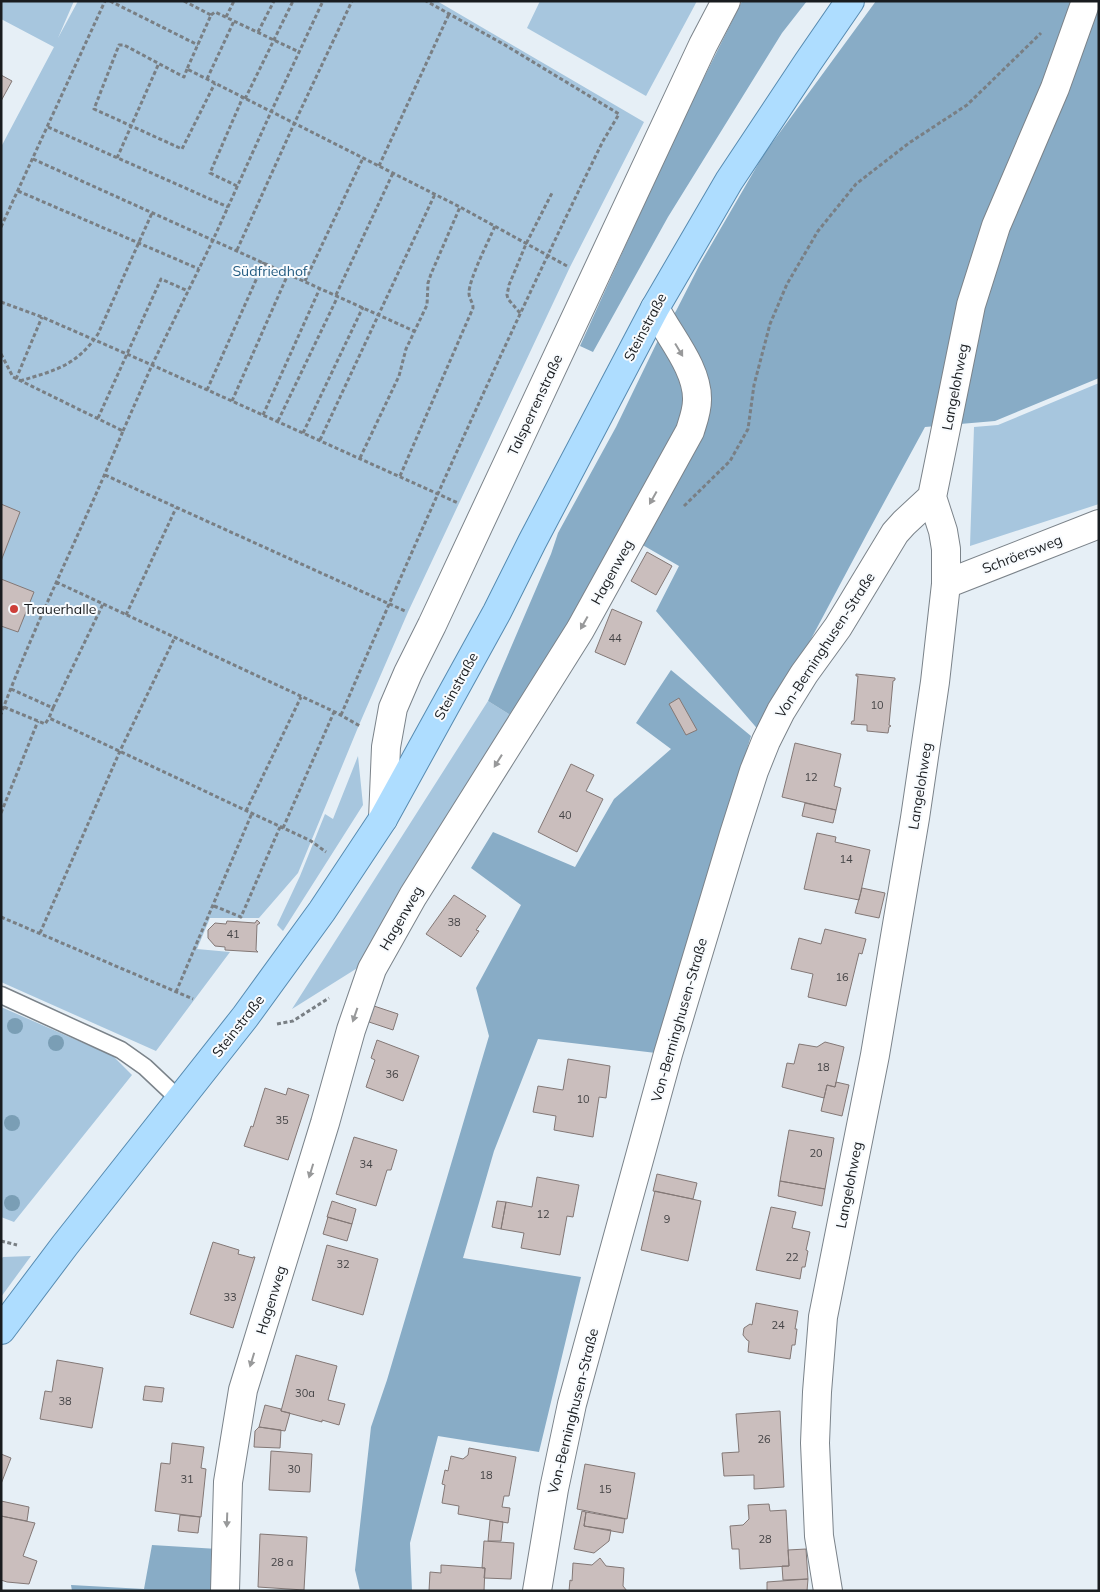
<svg xmlns="http://www.w3.org/2000/svg" width="1100" height="1592" viewBox="0 0 1100 1592" font-family="Mulish,sans-serif">
  <style>
    .green { fill: #a7c6de }
    .forest { fill: #88acc6 }
    .building { fill: #cabebd; stroke: #837876 }
    .lines { fill: none; stroke-linecap: round; stroke-linejoin: round }
    .lane-casing { stroke: #7b838a; stroke-width: 19 }
    .street-casing { stroke: #7b838a; stroke-width: 30 }
    .primary-casing { stroke: #578bb1; stroke-width: 30 }
    .path { stroke: #797f84; stroke-width: 3; stroke-dasharray: 4 2.5; stroke-linecap: butt }
    .lane { stroke: #fff; stroke-width: 16 }
    .street { stroke: #fff; stroke-width: 28 }
    .primary { stroke: #aeddff; stroke-width: 28 }
    .tree { fill: #7a9eb5 }
    .oneway { fill: #98999a }
    .poi-dot { fill: #cd3f39; stroke: #f8fbfe; stroke-width: 2 }
    .labels { text-anchor: middle; dominant-baseline: central; stroke-width: 4; stroke-linejoin: round; paint-order: stroke }
    .number-label { font-size: 11px; fill: #454446 }
    .park-label { font-size: 14px; fill: #225b80; stroke: #f8fbfe }
    .street-label { font-size: 14px; fill: #191c1f; stroke: #f8fbfe }
    .poi-label { font-size: 14px; fill: #191c1f; stroke: #f8fbfe; text-anchor: start }
  </style>
  <rect width="100%" height="100%" fill="#e6eff6"/>
  <path class="green" d="M 1,1 L 74,1 L 58,38 L 78,1 L 437,1 L 644,122 L 570,267 L 408,612 L 359,725 L 298,873 L 259,918 L 210,918 L 197,949 L 230,952 L 156,1051 L 1,982 L 1,147 L 54,47 L 1,19 Z
    M 540,1 L 697,1 L 646,96 L 527,28 Z
    M 1099,383 L 1099,504 L 970,546 L 974,427 L 998,425 Z
    M 488,701 L 512,716 L 359,967 L 292,1009 Z
    M 358,756 L 363,805 L 283,931 L 277,925 L 300,876 L 325,814 L 333,819 Z
    M 1,1007 L 113,1056 L 132,1075 L 14,1222 L 1,1217 Z
    M 31,1256 L 1,1297 L 1,1259 L 3,1257 Z"/>
  <path class="forest" d="M 742,1 L 807,1 L 782,33 L 668,217 L 593,352 L 580,346 L 677,132 Z
    M 876,1 L 1099,1 L 1099,378 L 995,421 L 925,427 L 868,532 L 761,733 L 656,611 L 679,566 L 627,536 L 512,716 L 488,701 L 551,554 L 558,533 L 616,427 L 661,334 L 676,311 L 700,264 L 764,154 Z
    M 671,670 L 751,736 L 656,1053 L 538,1039 L 494,1151 L 463,1258 L 581,1277 L 539,1452 L 438,1436 L 410,1543 L 412,1591 L 360,1591 L 355,1570 L 371,1427 L 387,1380 L 489,1036 L 476,988 L 521,905 L 471,868 L 493,832 L 575,867 L 614,799 L 671,749 L 636,723 Z
    M 152,1545 L 218,1549 L 216,1591 L 72,1591 L 71,1585 L 144,1589 Z"/>
  <path class="building" d="M 1,75 L 12,81 L 1,101 Z
    M 1,504 L 20,512 L 1,561 Z
    M 647,552 L 672,566 L 656,595 L 631,581 Z
    M 1,579 L 34,592 L 18,632 L 1,626 Z
    M 612,609 L 642,622 L 625,665 L 595,652 Z
    M 856,674 L 895,678 L 895,680 L 893,681 L 889,725 L 891,726 L 889,727 L 888,733 L 867,731 L 867,725 L 851,724 L 852,721 L 854,721 L 858,676 L 856,676 Z
    M 679,698 L 697,730 L 686,735 L 669,704 Z
    M 795,743 L 841,754 L 834,786 L 841,788 L 836,810 L 782,797 Z
    M 571,764 L 594,775 L 586,791 L 603,799 L 577,852 L 538,832 Z
    M 805,803 L 836,810 L 833,823 L 802,816 Z
    M 817,833 L 836,837 L 835,842 L 870,850 L 859,900 L 804,889 Z
    M 862,888 L 885,893 L 879,918 L 855,913 Z
    M 454,895 L 486,916 L 476,930 L 479,931 L 461,957 L 426,934 Z
    M 257,920 L 260,923 L 257,925 L 256,950 L 258,952 L 225,950 L 225,947 L 215,946 L 208,938 L 208,930 L 215,923 L 226,924 L 227,921 L 255,923 Z
    M 825,929 L 866,939 L 862,954 L 859,953 L 846,1006 L 808,997 L 813,974 L 791,969 L 799,938 L 821,944 Z
    M 374,1006 L 398,1014 L 393,1030 L 369,1022 Z
    M 377,1040 L 419,1056 L 403,1101 L 366,1087 L 375,1060 L 371,1058 Z
    M 825,1042 L 844,1047 L 835,1087 L 827,1085 L 824,1098 L 782,1087 L 787,1063 L 794,1064 L 799,1044 L 817,1047 Z
    M 568,1059 L 610,1066 L 606,1098 L 599,1097 L 593,1137 L 554,1130 L 556,1116 L 533,1112 L 538,1086 L 563,1090 Z
    M 836,1082 L 849,1085 L 842,1116 L 821,1111 L 827,1085 L 835,1087 Z
    M 265,1088 L 286,1095 L 288,1088 L 309,1095 L 288,1160 L 244,1146 L 251,1126 L 253,1127 Z
    M 789,1130 L 834,1138 L 825,1189 L 780,1181 Z
    M 354,1137 L 397,1150 L 391,1170 L 387,1170 L 376,1206 L 336,1194 Z
    M 657,1174 L 697,1183 L 693,1199 L 653,1191 Z
    M 537,1177 L 579,1185 L 573,1217 L 567,1216 L 560,1255 L 521,1248 L 524,1233 L 501,1229 L 506,1202 L 532,1207 Z
    M 780,1181 L 825,1189 L 822,1206 L 778,1196 Z
    M 655,1191 L 701,1201 L 688,1261 L 641,1250 Z
    M 332,1201 L 356,1209 L 352,1224 L 327,1217 Z
    M 497,1201 L 506,1202 L 501,1229 L 492,1227 Z
    M 771,1207 L 796,1212 L 792,1228 L 810,1232 L 806,1250 L 808,1251 L 805,1267 L 802,1267 L 800,1279 L 756,1270 Z
    M 328,1217 L 352,1224 L 347,1241 L 323,1234 Z
    M 213,1242 L 239,1250 L 238,1254 L 253,1258 L 253,1257 L 255,1257 L 233,1328 L 190,1314 Z
    M 327,1245 L 378,1259 L 363,1315 L 312,1300 Z
    M 756,1303 L 798,1311 L 795,1329 L 797,1329 L 795,1345 L 792,1345 L 790,1359 L 748,1352 L 749,1341 L 747,1340 L 743,1335 L 744,1328 L 750,1324 L 752,1325 Z
    M 296,1355 L 337,1366 L 328,1400 L 345,1404 L 339,1425 L 322,1420 L 322,1422 L 281,1411 Z
    M 57,1360 L 103,1368 L 92,1428 L 40,1419 L 45,1391 L 52,1392 Z
    M 145,1386 L 164,1388 L 162,1402 L 143,1400 Z
    M 265,1405 L 281,1409 L 281,1411 L 290,1413 L 285,1431 L 259,1427 Z
    M 780,1411 L 784,1487 L 754,1489 L 754,1475 L 724,1476 L 722,1453 L 739,1452 L 736,1414 Z
    M 259,1427 L 281,1430 L 280,1448 L 254,1447 L 255,1431 Z
    M 172,1443 L 204,1447 L 201,1468 L 206,1469 L 201,1517 L 155,1511 L 161,1463 L 170,1464 Z
    M 469,1448 L 516,1457 L 509,1496 L 504,1496 L 502,1507 L 510,1508 L 508,1523 L 458,1514 L 459,1506 L 442,1503 L 445,1485 L 442,1484 L 445,1470 L 448,1471 L 451,1456 L 463,1459 L 468,1455 Z
    M 271,1451 L 312,1454 L 310,1492 L 269,1490 Z
    M 1,1454 L 11,1458 L 1,1484 Z
    M 585,1464 L 635,1473 L 627,1519 L 577,1509 Z
    M 1,1501 L 29,1507 L 27,1521 L 1,1516 Z
    M 769,1504 L 770,1511 L 786,1510 L 789,1566 L 740,1569 L 739,1549 L 732,1549 L 730,1526 L 743,1525 L 749,1519 L 748,1505 Z
    M 582,1511 L 586,1512 L 584,1526 L 611,1530 L 609,1541 L 594,1553 L 574,1549 Z
    M 586,1512 L 625,1519 L 623,1533 L 584,1526 Z
    M 180,1515 L 200,1517 L 198,1533 L 178,1531 Z
    M 1,1516 L 35,1523 L 23,1556 L 37,1561 L 29,1584 L 7,1582 L 1,1580 Z
    M 490,1520 L 503,1522 L 501,1541 L 488,1541 Z
    M 260,1534 L 307,1537 L 304,1590 L 258,1587 Z
    M 484,1541 L 514,1543 L 511,1579 L 484,1578 L 485,1568 L 482,1568 Z
    M 806,1549 L 808,1579 L 783,1580 L 782,1566 L 789,1566 L 788,1550 Z
    M 600,1558 L 606,1566 L 624,1568 L 623,1586 L 627,1591 L 569,1591 L 570,1580 L 572,1581 L 573,1563 L 592,1565 Z
    M 441,1565 L 485,1568 L 484,1591 L 429,1591 L 430,1572 L 441,1573 Z
    M 808,1579 L 807,1591 L 767,1591 L 767,1582 Z"/>
  <g class="lines">
    <defs>
      <path id="lane" d="M 1,995 L 121,1050 L 145,1067 L 180,1100"/>
      <path id="street" d="M 946,584 L 1099,524
        M 383,819 L 386,747 L 393,708 L 408,673 L 432,625 L 703,45 L 726,1
        M 225,1591 L 228,1482 L 243,1390 L 325,1123 L 351,1030 L 372,969 L 413,896 L 580,630 L 690,431 C 693,421 697,411 697,400 C 698,368 668,335 655,308
        M 537,1591 L 554,1489 L 572,1404 L 668,1054 L 734,834 L 754,771 L 766,741 L 781,711 L 804,674 L 838,627 L 895,533 L 904,523 L 932,497
        M 828,1591 L 819,1536 L 815,1443 L 817,1392 L 823,1317 L 875,1055 L 915,818 L 935,682 L 946,584 L 946,549 L 943,531 L 932,497 L 971,305 L 996,226 L 1055,88 L 1086,1"/>
      <path id="primary" d="M 1,1330 L 65,1245 L 245,1017 L 322,911 L 383,819 L 497,612 L 532,542 L 655,308 L 729,181 L 808,62 L 850,1"/>
    </defs>
    <use href="#lane" class="lane-casing"/>
    <use href="#street" class="street-casing"/>
    <use href="#primary" class="primary-casing"/>
    <path class="path" d="M 110,1 L 198,45
      M 184,1 L 211,15 L 187,69 L 460,207 L 567,266
      M 211,15 L 215,12 L 299,52
      M 226,17 L 234,1
      M 258,32 L 274,1
      M 187,69 L 184,77 L 124,45 L 119,45 L 94,109 L 182,149 L 215,83
      M 207,79 L 234,21
      M 245,99 L 293,1
      M 48,127 L 228,207
      M 117,158 L 159,63
      M 33,159 L 414,331
      M 379,166 L 449,14
      M 237,186 L 210,173 L 243,97
      M 18,191 L 199,269
      M 1,227 L 105,1
      M 237,250 L 294,124 L 352,1
      M 305,281 L 363,158
      M 336,295 L 393,173
      M 1,302 L 42,317 L 152,365 L 458,503
      M 520,313 L 508,299 L 507,295 L 509,285 L 526,244 L 552,193
      M 1,354 L 13,377 L 123,431 C 84,526 37,618 1,714
      M 16,379 L 42,317
      M 20,381 C 56,370 76,366 98,334 L 152,213
      M 207,390 L 264,262
      M 232,401 L 288,274
      M 263,415 L 320,288
      M 98,418 L 161,279 L 188,291
      M 278,421 L 338,296
      M 123,431 L 152,365 L 213,240 L 271,112 L 323,1
      M 303,433 L 363,307
      M 320,440 L 435,194
      M 360,458 L 399,376 L 406,349 L 427,305 L 428,283 L 431,274 L 460,207
      M 105,475 L 405,611
      M 400,476 L 473,308 C 473,302 469,299 469,293 C 469,279 489,240 495,226
      M 684,506 L 730,461 L 748,429 L 754,385 L 770,324 L 787,284 L 818,231 L 856,184 L 909,143 L 967,105 L 1041,33
      M 56,582 L 335,712 L 360,726
      M 126,615 L 176,508
      M 11,689 L 53,708 L 49,718 L 311,841 L 326,852
      M 4,707 L 45,724 L 49,718
      M 53,708 L 103,604
      M 341,715 C 424,522 510,330 603,141 L 619,114 L 505,45 L 426,1
      M 246,811 L 301,697
      M 1,813 L 38,721
      M 283,828 L 334,712
      M 214,906 L 241,917 L 280,827
      M 1,917 L 193,999
      M 40,933 L 120,751 L 175,637
      M 176,992 L 252,813
      M 277,1024 L 293,1021 L 329,998
      M 1,1241 L 17,1245"/>
    <use href="#lane" class="lane"/>
    <use href="#street" class="street"/>
    <use href="#primary" class="primary"/>
  </g>
  <g class="tree">
    <circle cx="15" cy="1026" r="8"/>
    <circle cx="56" cy="1043" r="8"/>
    <circle cx="12" cy="1123" r="8"/>
    <circle cx="12" cy="1203" r="8"/>
  </g>
  <defs><path id="oneway-solid" d="M-6-.8H1V-3.2L6.5 0L1 3.2V.8H-6Z" transform="scale(1.25)"/></defs>
  <g class="oneway">
    <use href="#oneway-solid" transform="translate(679 350) rotate(59)"/>
    <use href="#oneway-solid" transform="translate(653 498) rotate(119)"/>
    <use href="#oneway-solid" transform="translate(584 623) rotate(119)"/>
    <use href="#oneway-solid" transform="translate(498 761) rotate(122)"/>
    <use href="#oneway-solid" transform="translate(355 1015) rotate(109)"/>
    <use href="#oneway-solid" transform="translate(311 1171) rotate(107)"/>
    <use href="#oneway-solid" transform="translate(252 1360) rotate(107)"/>
    <use href="#oneway-solid" transform="translate(227 1520) rotate(92)"/>
  </g>
  <circle class="poi-dot" cx="14" cy="609" r="5"/>
  <g class="labels">
    <g class="number-label">
      <text x="615" y="638">44</text>
      <text x="877" y="705">10</text>
      <text x="811" y="777">12</text>
      <text x="565" y="815">40</text>
      <text x="846" y="859">14</text>
      <text x="454" y="922">38</text>
      <text x="233" y="934">41</text>
      <text x="842" y="977">16</text>
      <text x="823" y="1067">18</text>
      <text x="392" y="1074">36</text>
      <text x="583" y="1099">10</text>
      <text x="282" y="1120">35</text>
      <text x="816" y="1153">20</text>
      <text x="366" y="1164">34</text>
      <text x="543" y="1214">12</text>
      <text x="667" y="1219">9</text>
      <text x="792" y="1257">22</text>
      <text x="343" y="1264">32</text>
      <text x="230" y="1297">33</text>
      <text x="778" y="1325">24</text>
      <text x="305" y="1393">30a</text>
      <text x="65" y="1401">38</text>
      <text x="764" y="1439">26</text>
      <text x="294" y="1469">30</text>
      <text x="486" y="1475">18</text>
      <text x="187" y="1479">31</text>
      <text x="605" y="1489">15</text>
      <text x="765" y="1539">28</text>
      <text x="282" y="1562">28 a</text>
    </g>
    <g class="park-label">
      <text x="270" y="271">Südfriedhof</text>
    </g>
    <g class="street-label">
      <text transform="translate(645 327) rotate(-62)">Steinstraße</text>
      <text transform="translate(955 387) rotate(-79)">Langelohweg</text>
      <text transform="translate(535 405) rotate(-65)">Talsperrenstraße</text>
      <text transform="translate(1022 554) rotate(-21)">Schröersweg</text>
      <text transform="translate(612 572) rotate(-61)">Hagenweg</text>
      <text transform="translate(825 645) rotate(-57)">Von-Berninghusen-Straße</text>
      <text transform="translate(456 686) rotate(-61)">Steinstraße</text>
      <text transform="translate(920 786) rotate(-81)">Langelohweg</text>
      <text transform="translate(401 918) rotate(-60)">Hagenweg</text>
      <text transform="translate(679 1020) rotate(-74)">Von-Berninghusen-Straße</text>
      <text transform="translate(238 1026) rotate(-52)">Steinstraße</text>
      <text transform="translate(849 1185) rotate(-79)">Langelohweg</text>
      <text transform="translate(271 1300) rotate(-73)">Hagenweg</text>
      <text transform="translate(573 1411) rotate(-76)">Von-Berninghusen-Straße</text>
    </g>
    <g class="poi-label">
      <text x="24" y="609">Trauerhalle</text>
    </g>
  </g>
  <rect width="1100" height="1592" fill="none" stroke="#191c1f" stroke-width="5"/>
</svg>
